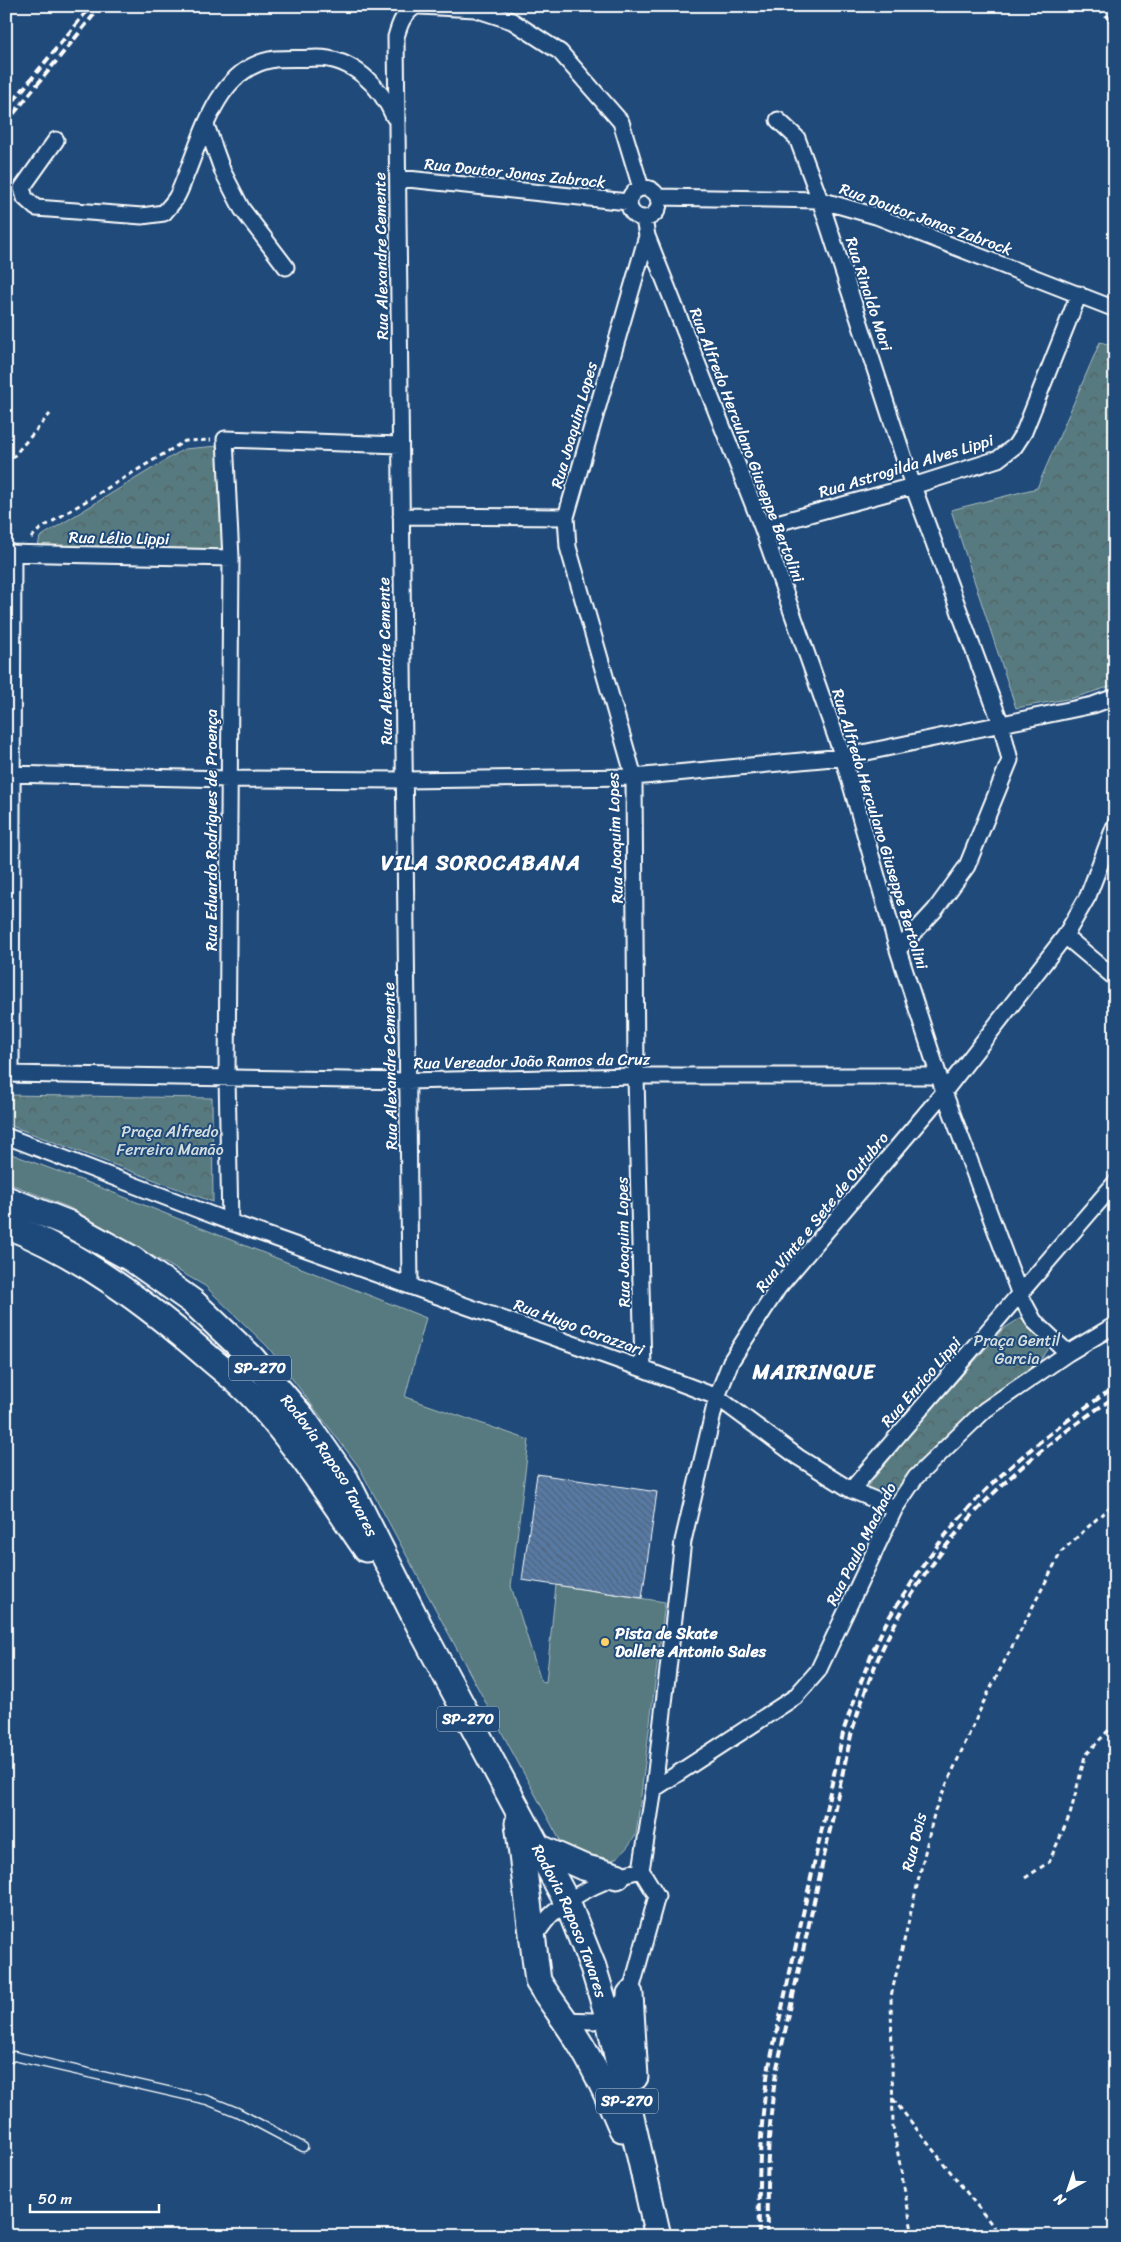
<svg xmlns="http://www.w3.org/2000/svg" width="1121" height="2242" viewBox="0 0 1121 2242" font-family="Sriracha,sans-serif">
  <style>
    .grass { fill: #577a7f; stroke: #abbcbf }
    .forest { fill: url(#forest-crowns); stroke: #abbcbf }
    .building { fill: url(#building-back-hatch); stroke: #fff }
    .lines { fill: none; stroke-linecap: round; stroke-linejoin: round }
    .service-casing { stroke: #fff; stroke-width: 11 }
    .minor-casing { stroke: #fff; stroke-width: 19 }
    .trunk-casing { stroke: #fff; stroke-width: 29 }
    .path { stroke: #fff; stroke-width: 3; stroke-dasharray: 5 4; stroke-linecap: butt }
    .service { stroke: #1f4a7a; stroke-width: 8 }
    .minor { stroke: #1f4a7a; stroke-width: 15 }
    .trunk { stroke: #1f4a7a; stroke-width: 25 }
    .rail { stroke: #fff; stroke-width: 4; stroke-dasharray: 8 4; stroke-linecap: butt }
    .poi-dot { fill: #ffd166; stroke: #1f4a7a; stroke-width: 2 }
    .labels { text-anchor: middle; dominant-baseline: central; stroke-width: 4; stroke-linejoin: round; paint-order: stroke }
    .shield { fill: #1f4a7a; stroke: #bcc9d7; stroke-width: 1 }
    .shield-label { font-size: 15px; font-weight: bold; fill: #fff }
    .street-label { font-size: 16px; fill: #fff; stroke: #1f4a7a }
    .park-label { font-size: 16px; fill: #d5dedf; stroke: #1f4a7a }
    .poi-label { font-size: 16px; font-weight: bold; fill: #fff; stroke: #1f4a7a; text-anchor: start }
    .district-label { font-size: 21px; font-weight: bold; letter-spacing: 1px; fill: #fff; stroke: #1f4a7a }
  </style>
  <defs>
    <pattern id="forest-crowns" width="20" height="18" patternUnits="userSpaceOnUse" patternTransform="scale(1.25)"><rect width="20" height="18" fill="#577a7f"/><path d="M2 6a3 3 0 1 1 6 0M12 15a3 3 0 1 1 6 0" fill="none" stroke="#516163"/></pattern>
    <pattern id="building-back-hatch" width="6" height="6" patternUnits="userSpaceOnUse" patternTransform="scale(1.25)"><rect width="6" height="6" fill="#567aa5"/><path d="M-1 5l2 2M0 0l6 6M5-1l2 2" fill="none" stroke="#516378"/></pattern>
  </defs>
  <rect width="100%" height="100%" fill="#1f4a7a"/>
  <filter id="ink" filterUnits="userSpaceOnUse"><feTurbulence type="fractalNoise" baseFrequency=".02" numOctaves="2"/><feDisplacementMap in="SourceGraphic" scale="10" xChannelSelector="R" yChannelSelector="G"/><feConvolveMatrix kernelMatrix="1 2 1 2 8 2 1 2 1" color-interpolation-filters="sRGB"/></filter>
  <g filter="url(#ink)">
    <path class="grass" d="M 6,1152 L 89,1183 L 426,1318 L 405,1397 L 529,1440 L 511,1586 L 541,1681 L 546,1682 L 556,1585 L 665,1602 L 636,1835 C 611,1873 600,1865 564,1848 L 359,1467 L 268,1347 L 205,1286 L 70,1208 L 6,1182 Z"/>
    <path class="forest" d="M 1100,342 L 1115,346 L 1115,685 L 1073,698 L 1016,708 L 951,510 L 1037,488 Z
      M 218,446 L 224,555 L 38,546 L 40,537 L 184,449 Z
      M 6,1095 L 212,1098 L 213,1202 L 6,1124 Z
      M 1021,1318 L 1036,1332 L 1048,1350 L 1036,1366 L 891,1501 L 867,1487 L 907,1438 L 1003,1329 Z"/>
    <path class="building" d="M 537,1474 L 657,1492 L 642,1598 L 522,1580 Z"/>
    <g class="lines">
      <defs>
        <path id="service" d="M 6,2059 L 14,2056 L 207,2100 L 237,2112 L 303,2147"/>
        <path id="minor" d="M 420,6 L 475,9 L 512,21 L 560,52 L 621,122 L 641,188
          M 778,120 L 797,138 L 820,200 L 913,486 L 1001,724 L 1010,760 L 967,866 L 935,910 L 898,950
          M 206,125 L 223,172 L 242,209 L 286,267
          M 56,140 L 22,188 L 25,198 L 36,208 L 142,216 L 164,213 C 168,208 173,203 176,198 C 181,190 184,179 188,170 C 205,127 221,66 275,59 C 289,58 303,59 317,58 C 353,58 381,87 394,117
          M 398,178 L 628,202
          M629 203a15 15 0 1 1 30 0a15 15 0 1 1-30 0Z
          M 658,197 L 820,200 L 876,216 L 1115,309
          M 644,219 L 647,236 L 762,527 L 843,757 L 898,950 L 944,1092 L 1020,1295 L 1034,1321 L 1068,1353
          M 401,516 L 566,517
          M 762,527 L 913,486 L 998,459 L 1015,446 L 1024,432 L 1079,294
          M 6,553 L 231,558
          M 6,774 L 229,779 L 404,780 L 634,777 L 843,757 L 1093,705 L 1115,697
          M 1065,936 L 1115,978
          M 6,1074 L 407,1081 L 636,1076 L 939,1076
          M 11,1074 L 13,553
          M 6,1136 L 230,1222 L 643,1369 L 717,1397 L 798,1457 L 851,1490 L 895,1508
          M 230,1222 L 227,1077 L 231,558 L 225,439 L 400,445
          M 410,1285 L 396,37 C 400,23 403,14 416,6
          M 643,1369 L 636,1076 L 634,777 L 568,547 L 566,517 L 647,236
          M 851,1490 L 1115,1183
          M 654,1789 L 795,1697 L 818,1671 L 895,1508 L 916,1477 L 985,1410 L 1068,1353 L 1115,1325
          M 532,1940 C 538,1932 544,1922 551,1915 C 575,1892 610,1877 641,1870
          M 563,2020 L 594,2021 L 608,2016 L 630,1994 L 657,1896 L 641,1870 L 654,1789 L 683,1541 L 717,1397 L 731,1361 L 778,1288 L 944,1092 L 1065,936 L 1088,896 L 1115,825"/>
        <g id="trunk">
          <path id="s1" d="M 6,1199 L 67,1223 L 132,1259 L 193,1302 L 251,1357 L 302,1417 L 346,1480 L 421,1629 L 567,1902 L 593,1967 L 608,2016 L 658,2236"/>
          <path d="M 6,1225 C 82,1255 147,1304 208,1357 C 224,1371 242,1384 256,1400 C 297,1446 331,1498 366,1549"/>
          <path d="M 518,1823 L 538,1981 C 550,2001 565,2019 577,2039 C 595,2067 609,2098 622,2129"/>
          <path d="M 538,1847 L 583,1867 L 617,1876"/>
          <path d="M 630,1994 L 635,2077"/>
        </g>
      </defs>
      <use href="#service" class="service-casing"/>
      <use href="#minor" class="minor-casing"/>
      <use href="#trunk" class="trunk-casing"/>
      <path class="path" d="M 6,465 L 50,414
        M 6,525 L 9,538
        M 31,538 L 40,529 L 185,441 L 211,440
        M 1025,1878 L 1049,1862 L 1070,1815 L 1085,1756 L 1115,1723
        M 893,2099 L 1001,2236
        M 913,2236 L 893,2127 L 891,1996 L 935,1810 L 985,1699 L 1061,1552 L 1115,1502"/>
      <use href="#service" class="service"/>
      <use href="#minor" class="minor"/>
      <use href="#trunk" class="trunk"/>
      <path class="rail" d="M 1098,6 L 1115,26
        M 1109,6 L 1115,13
        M 6,110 L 91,6
        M 6,123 L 101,6
        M 759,2236 C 758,2180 760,2126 768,2071 L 844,1729 C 856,1695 868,1660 884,1627 C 890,1615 898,1603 906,1592 C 960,1503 1029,1445 1115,1387
        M 767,2236 C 766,2181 768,2127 776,2072 L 852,1731 C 863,1697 875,1661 892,1629 C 946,1528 1021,1459 1115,1397"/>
    </g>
  </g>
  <circle class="poi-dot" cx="605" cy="1642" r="5"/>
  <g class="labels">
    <g class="shield">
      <rect x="229" y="1355.5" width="62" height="25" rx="4"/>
      <rect x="437" y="1706.5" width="62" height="25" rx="4"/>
      <rect x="596" y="2088.5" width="62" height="25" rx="4"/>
    </g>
    <g class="shield-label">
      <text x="260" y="1368">SP-270</text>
      <text x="468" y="1719">SP-270</text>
      <text x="627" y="2101">SP-270</text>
    </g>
    <g class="street-label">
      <text transform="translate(515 173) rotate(6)">Rua Doutor Jonas Zabrock</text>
      <text transform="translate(926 219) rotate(20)">Rua Doutor Jonas Zabrock</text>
      <text transform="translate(381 256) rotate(-91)">Rua Alexandre Cemente</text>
      <text transform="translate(869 294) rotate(72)">Rua Rinaldo Mori</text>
      <text transform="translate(574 425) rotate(-74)">Rua Joaquim Lopes</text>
      <text transform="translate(747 445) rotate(69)">Rua Alfredo Herculano Giuseppe Bertolini</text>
      <text transform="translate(906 466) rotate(-17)">Rua Astrogilda Alves Lippi</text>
      <text transform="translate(119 538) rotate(1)">Rua Lélio Lippi</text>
      <text transform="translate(385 661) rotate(-91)">Rua Alexandre Cemente</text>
      <text transform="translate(880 829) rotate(73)">Rua Alfredo Herculano Giuseppe Bertolini</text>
      <text transform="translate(211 830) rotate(-90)">Rua Eduardo Rodrigues de Proença</text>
      <text transform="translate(615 838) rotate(-92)">Rua Joaquim Lopes</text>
      <text transform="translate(532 1061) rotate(-1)">Rua Vereador João Ramos da Cruz</text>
      <text transform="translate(390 1066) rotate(-91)">Rua Alexandre Cemente</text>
      <text transform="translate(822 1212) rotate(-51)">Rua Vinte e Sete de Outubro</text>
      <text transform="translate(623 1242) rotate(-91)">Rua Joaquim Lopes</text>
      <text transform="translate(579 1327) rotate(20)">Rua Hugo Corazzari</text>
      <text transform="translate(921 1382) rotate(-49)">Rua Enrico Lippi</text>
      <text stroke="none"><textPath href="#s1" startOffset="429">Rodovia Raposo Tavares</textPath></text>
      <text transform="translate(861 1544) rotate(-63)">Rua Paulo Machado</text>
      <text transform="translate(914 1842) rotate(-76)">Rua Dois</text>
      <text stroke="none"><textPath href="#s1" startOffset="945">Rodovia Raposo Tavares</textPath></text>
    </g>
    <g class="park-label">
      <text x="170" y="1131">Praça Alfredo<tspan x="170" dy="18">Ferreira Manão</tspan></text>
      <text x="1017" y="1340">Praça Gentil<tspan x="1017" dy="18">Garcia</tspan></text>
    </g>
    <g class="poi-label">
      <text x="615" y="1633">Pista de Skate<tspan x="615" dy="18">Dollete Antonio Sales</tspan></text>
    </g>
    <g class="district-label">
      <text x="481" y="863">VILA SOROCABANA</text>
      <text x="814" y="1372">MAIRINQUE</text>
    </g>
  </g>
  <rect width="1121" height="2242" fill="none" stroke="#1f4a7a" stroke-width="25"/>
  <rect x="12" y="12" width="1096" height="2217" fill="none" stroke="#fff" stroke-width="2" filter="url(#ink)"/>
  <g transform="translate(1068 2190) rotate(220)" stroke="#1f4a7a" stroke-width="4" paint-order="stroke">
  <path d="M0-4L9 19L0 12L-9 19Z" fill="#ffffff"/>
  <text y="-8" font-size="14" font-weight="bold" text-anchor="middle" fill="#ffffff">N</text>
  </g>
  <path d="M30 2204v8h129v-8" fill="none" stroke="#ffffff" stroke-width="2.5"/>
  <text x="38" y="2204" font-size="15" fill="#ffffff" stroke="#1f4a7a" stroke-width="4" paint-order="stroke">50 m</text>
</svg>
